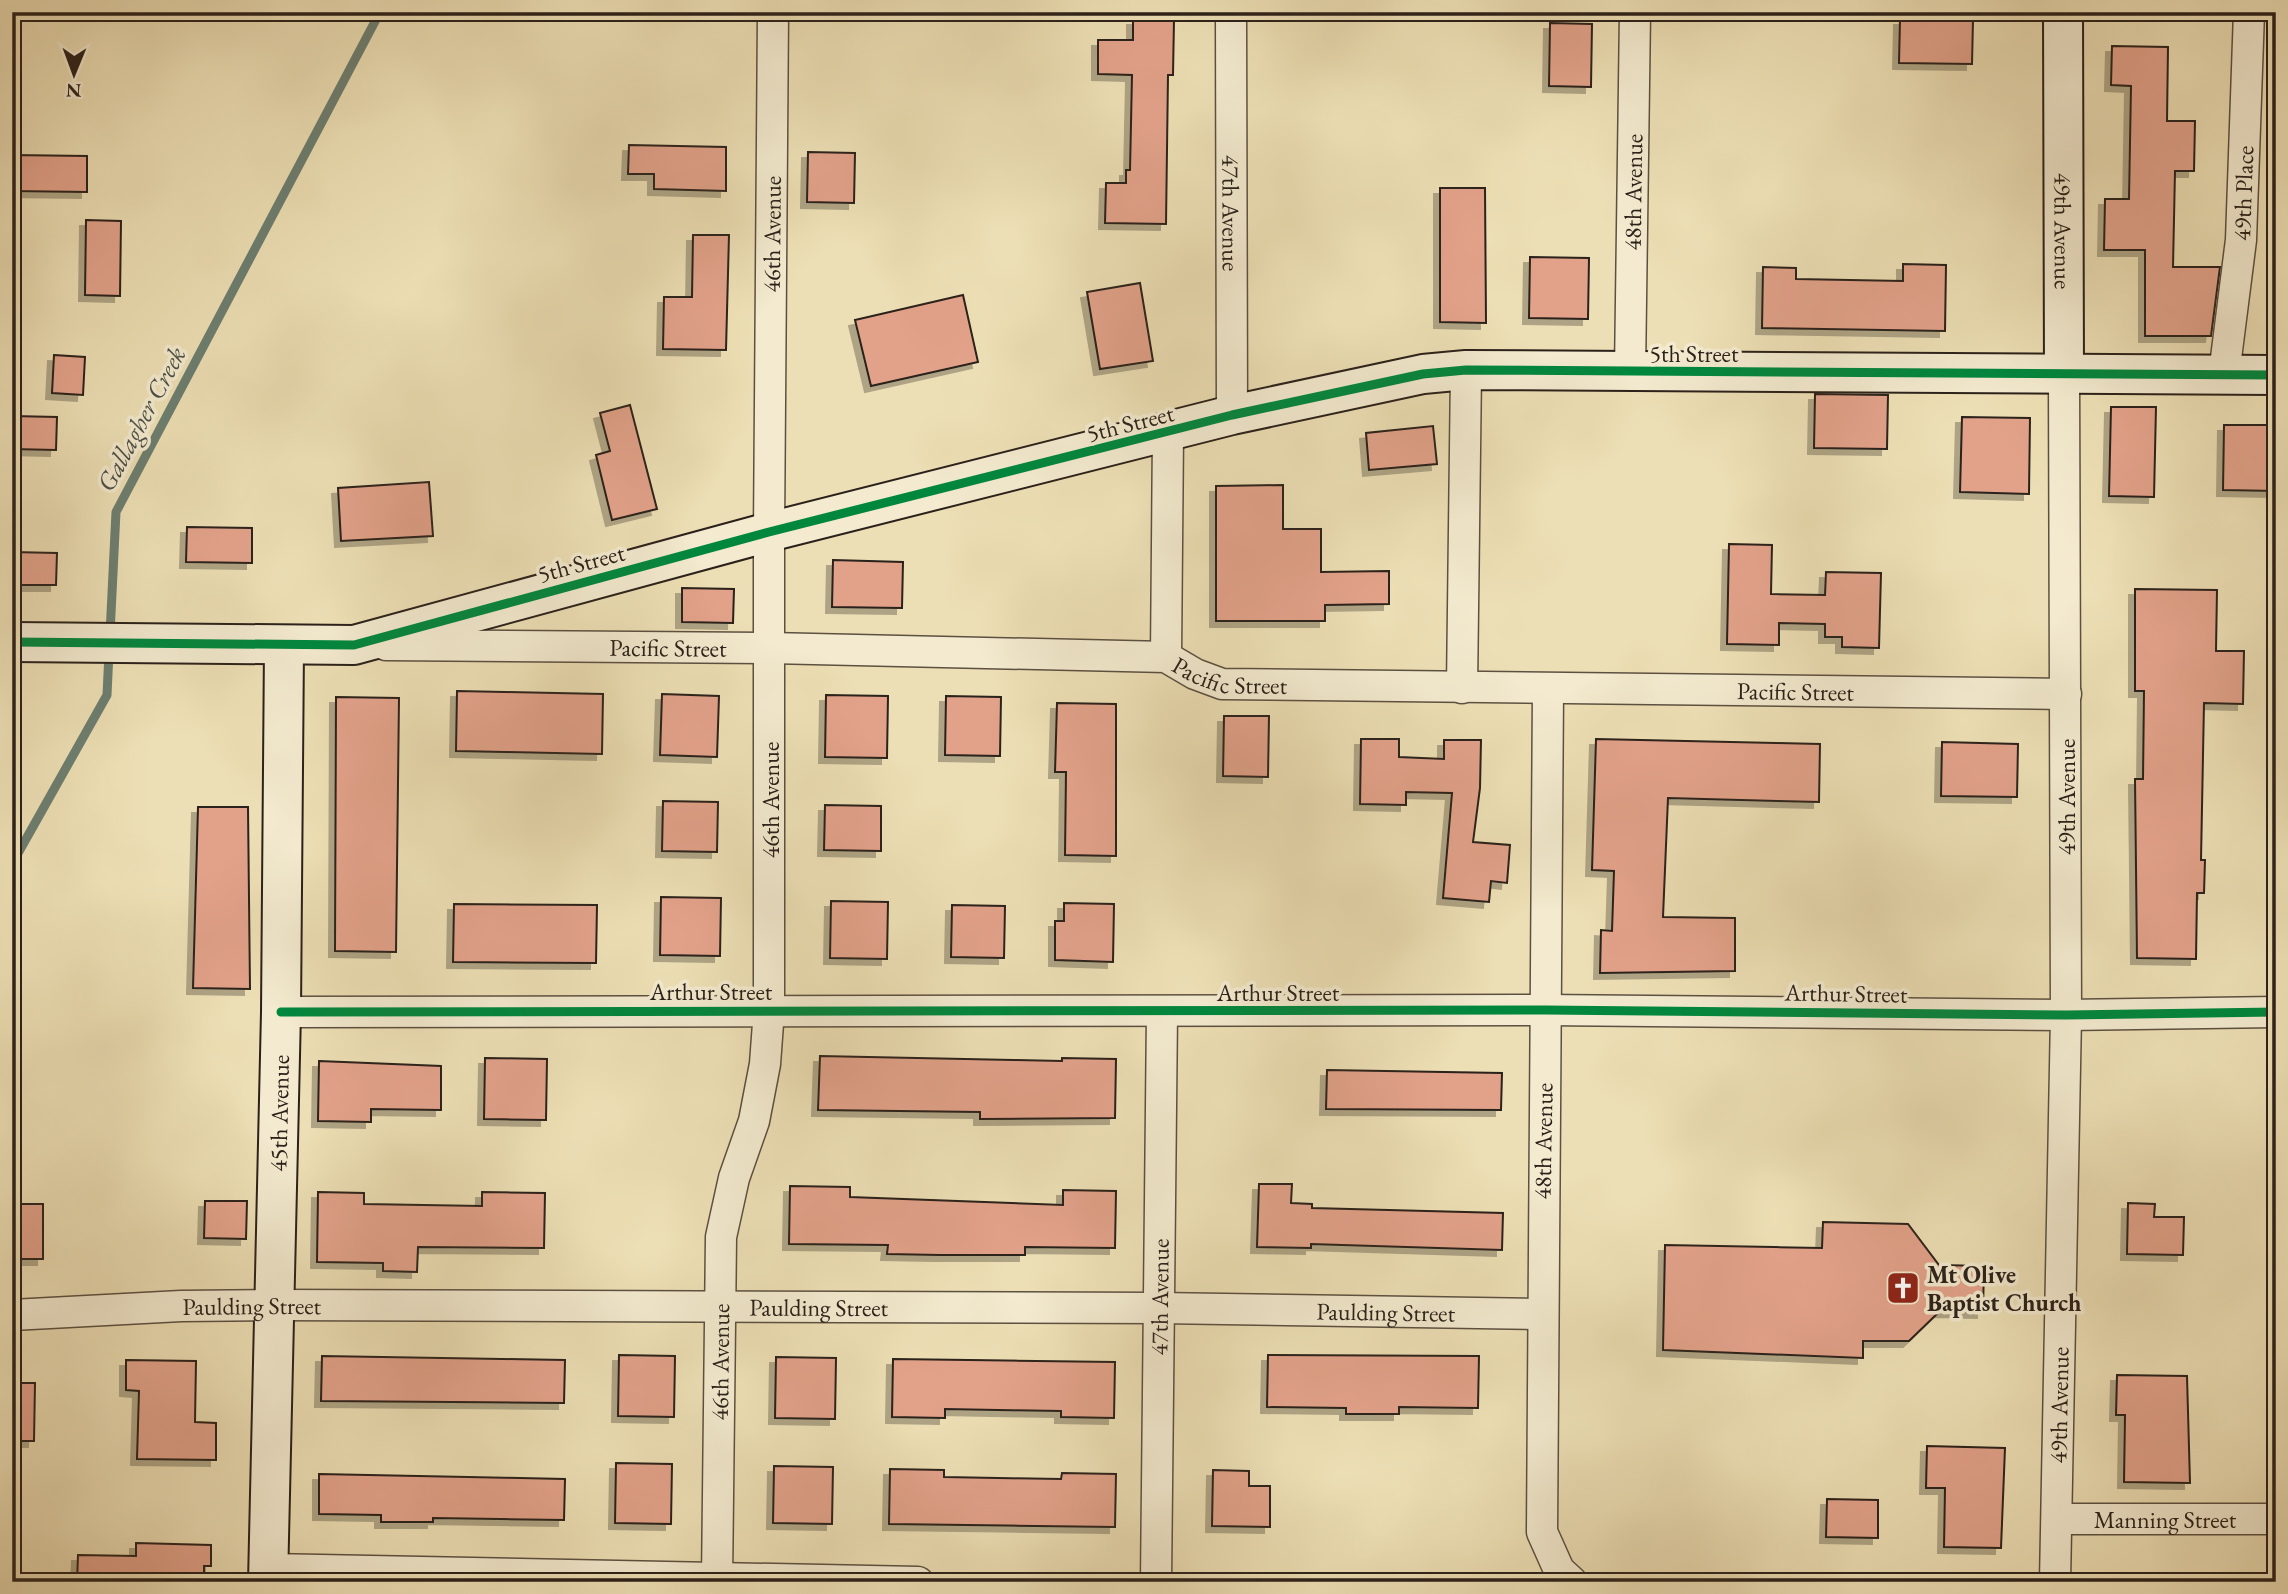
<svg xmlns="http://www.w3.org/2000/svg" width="2288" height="1594" viewBox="0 0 2288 1594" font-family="'EB Garamond',serif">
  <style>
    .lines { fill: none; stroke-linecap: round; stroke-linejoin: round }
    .stream { stroke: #6d7f71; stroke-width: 9 }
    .building { fill: #e2a28a; stroke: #2b211a; stroke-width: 2; filter: url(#shadow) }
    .street-casing { stroke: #5c5041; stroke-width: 33 }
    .secondary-casing { stroke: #2b211a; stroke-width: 42 }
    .street { stroke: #f3eacf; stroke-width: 30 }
    .secondary { stroke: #f3eacf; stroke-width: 38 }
    .cycleway-casing { stroke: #f3eacf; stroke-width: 13 }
    .cycleway { stroke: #00873e; stroke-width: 9 }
    .labels { text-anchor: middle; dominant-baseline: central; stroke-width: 7; stroke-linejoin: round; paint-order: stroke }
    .street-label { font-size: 24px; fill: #2b211a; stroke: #f3eacf }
    .poi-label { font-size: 24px; font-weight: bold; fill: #2b211a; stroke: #f3eacf; text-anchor: start }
    .water-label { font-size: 26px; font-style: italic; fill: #4c5046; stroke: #f3eacf }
  </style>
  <defs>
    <filter id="shadow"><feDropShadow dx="-6" dy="6" stdDeviation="0" flood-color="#0004"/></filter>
  </defs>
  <rect width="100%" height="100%" fill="#eddfb5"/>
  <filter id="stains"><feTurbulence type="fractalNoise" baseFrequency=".00286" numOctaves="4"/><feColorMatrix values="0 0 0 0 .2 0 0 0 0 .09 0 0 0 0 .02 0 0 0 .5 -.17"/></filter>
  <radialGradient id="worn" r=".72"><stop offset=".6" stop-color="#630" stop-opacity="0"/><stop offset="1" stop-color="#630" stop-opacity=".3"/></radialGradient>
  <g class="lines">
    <path class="stream" d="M 110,634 L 116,512 L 380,12
      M 12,864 L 107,695 L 109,652"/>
  </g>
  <path class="building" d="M 1133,19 L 1174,20 L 1173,75 L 1168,75 L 1166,224 L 1105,223 L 1106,183 L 1126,183 L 1126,170 L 1130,170 L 1132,75 L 1098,74 L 1098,40 L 1133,40 Z
    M 1900,19 L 1973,20 L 1972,64 L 1899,63 Z
    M 1550,23 L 1592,24 L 1591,87 L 1549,86 Z
    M 2112,46 L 2168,47 L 2167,121 L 2195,121 L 2194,171 L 2175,171 L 2173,267 L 2220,267 L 2211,336 L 2145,336 L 2145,250 L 2104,250 L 2105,199 L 2129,199 L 2131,86 L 2111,85 Z
    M 629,145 L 726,147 L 726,191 L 654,189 L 654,174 L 628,174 Z
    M 808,152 L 855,153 L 854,203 L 807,202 Z
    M 12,155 L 87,156 L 87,192 L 12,191 Z
    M 1440,188 L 1485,188 L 1486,323 L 1440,322 Z
    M 86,220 L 121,221 L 120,296 L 85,295 Z
    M 693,235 L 729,235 L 726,350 L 663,349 L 664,297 L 692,297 Z
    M 1530,257 L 1589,258 L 1588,319 L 1529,318 Z
    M 1903,264 L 1946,265 L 1945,331 L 1762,328 L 1763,267 L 1796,268 L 1796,279 L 1903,281 Z
    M 1140,283 L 1153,361 L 1100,369 L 1087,292 Z
    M 963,295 L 978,362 L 871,386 L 855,320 Z
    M 54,355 L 85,357 L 83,395 L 52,393 Z
    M 1815,394 L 1888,395 L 1887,449 L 1814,448 Z
    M 630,405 L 657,509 L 612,520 L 596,455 L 610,451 L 600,413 Z
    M 2111,407 L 2156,407 L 2154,497 L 2109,496 Z
    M 12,416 L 57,417 L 56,450 L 12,449 Z
    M 1962,417 L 2030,418 L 2029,494 L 1960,492 Z
    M 2224,425 L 2276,425 L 2276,491 L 2223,490 Z
    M 1433,426 L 1437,464 L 1369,470 L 1366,433 Z
    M 429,482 L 433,536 L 341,541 L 338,488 Z
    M 1283,485 L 1283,529 L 1321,529 L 1321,572 L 1389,571 L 1389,604 L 1325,605 L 1325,621 L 1216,621 L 1216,486 Z
    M 187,527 L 252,528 L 252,563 L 186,562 Z
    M 1729,544 L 1772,545 L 1771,594 L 1825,595 L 1826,572 L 1881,573 L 1879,648 L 1842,647 L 1842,637 L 1825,637 L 1825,624 L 1779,623 L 1779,645 L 1727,644 Z
    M 12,552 L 57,553 L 56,585 L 12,585 Z
    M 833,560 L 903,562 L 902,608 L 832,607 Z
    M 682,588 L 734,589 L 733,623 L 682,622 Z
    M 2135,589 L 2217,590 L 2216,651 L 2244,651 L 2243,704 L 2204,703 L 2201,860 L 2205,860 L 2204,893 L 2197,893 L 2196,959 L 2137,958 L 2135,779 L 2143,779 L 2144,691 L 2135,691 Z
    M 457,691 L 603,694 L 602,754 L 456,751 Z
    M 662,694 L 719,696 L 717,757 L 660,755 Z
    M 826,695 L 888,696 L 887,758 L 825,757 Z
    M 946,696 L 1001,697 L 1000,756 L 945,755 Z
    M 336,697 L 399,698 L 396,952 L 335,951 Z
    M 1057,703 L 1116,704 L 1116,856 L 1065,855 L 1066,772 L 1055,772 Z
    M 1224,716 L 1269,716 L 1268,777 L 1223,776 Z
    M 1361,739 L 1399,739 L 1399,757 L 1444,759 L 1444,740 L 1481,740 L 1480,788 L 1473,842 L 1510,845 L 1507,883 L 1491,881 L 1489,902 L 1443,898 L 1452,793 L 1406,792 L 1406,805 L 1360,804 Z
    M 1596,739 L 1820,744 L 1819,802 L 1668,798 L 1663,917 L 1735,918 L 1735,971 L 1600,973 L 1601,930 L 1612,931 L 1614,871 L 1592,870 Z
    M 1942,742 L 2018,744 L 2017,797 L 1941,796 Z
    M 663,801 L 718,802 L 717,852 L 662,851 Z
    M 825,805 L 881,806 L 881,851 L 824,850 Z
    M 198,807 L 248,807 L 250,989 L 193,988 Z
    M 661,897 L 721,898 L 720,956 L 660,955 Z
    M 831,901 L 888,902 L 887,959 L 830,958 Z
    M 1064,903 L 1114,904 L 1113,962 L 1055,960 L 1055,921 L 1064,921 Z
    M 454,904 L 597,905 L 596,963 L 453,962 Z
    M 952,905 L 1005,906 L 1004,958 L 951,957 Z
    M 820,1056 L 1062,1061 L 1062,1058 L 1116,1059 L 1115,1118 L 980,1119 L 980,1112 L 818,1110 Z
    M 485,1058 L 547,1059 L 546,1120 L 484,1119 Z
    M 319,1061 L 441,1066 L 441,1110 L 371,1109 L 371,1122 L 318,1121 Z
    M 1327,1070 L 1502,1073 L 1501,1110 L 1326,1109 Z
    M 1259,1184 L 1292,1184 L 1291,1203 L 1312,1204 L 1312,1208 L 1503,1213 L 1502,1250 L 1311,1244 L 1311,1248 L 1257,1247 Z
    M 790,1186 L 850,1187 L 850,1197 L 1063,1205 L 1063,1190 L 1116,1191 L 1115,1248 L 1025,1247 L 1025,1255 L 940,1255 L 887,1254 L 888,1245 L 789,1244 Z
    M 318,1192 L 364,1193 L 364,1204 L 482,1206 L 482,1192 L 545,1193 L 544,1248 L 418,1247 L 417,1272 L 383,1271 L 383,1263 L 317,1262 Z
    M 205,1201 L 247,1201 L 246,1239 L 204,1238 Z
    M 2128,1203 L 2155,1204 L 2154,1217 L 2184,1217 L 2183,1255 L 2127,1254 Z
    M 12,1204 L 43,1204 L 43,1259 L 12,1259 Z
    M 1823,1222 L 1908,1224 L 1939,1265 L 1984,1266 L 1983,1312 L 1940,1311 L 1909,1341 L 1863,1341 L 1863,1358 L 1663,1350 L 1665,1245 L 1822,1248 Z
    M 619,1355 L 675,1356 L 674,1417 L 618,1416 Z
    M 1268,1355 L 1479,1356 L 1478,1408 L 1399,1407 L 1399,1414 L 1346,1414 L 1346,1408 L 1267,1407 Z
    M 322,1356 L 565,1360 L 564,1403 L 321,1401 Z
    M 776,1357 L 836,1358 L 835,1419 L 775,1418 Z
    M 893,1359 L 1115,1362 L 1114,1418 L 1061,1417 L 1061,1411 L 945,1409 L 945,1418 L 892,1417 Z
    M 126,1360 L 196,1361 L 195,1422 L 216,1423 L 216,1460 L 137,1459 L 139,1391 L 126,1390 Z
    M 2117,1375 L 2187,1376 L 2190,1483 L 2124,1482 L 2125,1415 L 2116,1415 Z
    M 12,1383 L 35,1383 L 34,1441 L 12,1441 Z
    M 1927,1446 L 2005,1448 L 2001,1548 L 1944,1547 L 1945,1488 L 1926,1488 Z
    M 616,1463 L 672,1464 L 671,1524 L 615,1523 Z
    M 774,1466 L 833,1467 L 832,1524 L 773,1523 Z
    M 890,1469 L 944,1470 L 944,1477 L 1061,1479 L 1062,1473 L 1116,1474 L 1115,1527 L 889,1524 Z
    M 1213,1470 L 1249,1471 L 1249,1486 L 1270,1486 L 1270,1527 L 1212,1526 Z
    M 319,1474 L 565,1479 L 564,1520 L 433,1518 L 433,1522 L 381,1522 L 381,1515 L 319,1514 Z
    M 1827,1499 L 1878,1500 L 1878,1538 L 1826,1537 Z
    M 136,1543 L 211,1545 L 211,1566 L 204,1566 L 204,1582 L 77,1582 L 78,1555 L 136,1556 Z"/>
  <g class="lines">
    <defs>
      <g id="street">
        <path id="s1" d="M 1231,12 L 1232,415"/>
        <path id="s2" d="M 1630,372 L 1635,12"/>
        <path id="s3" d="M 2224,374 L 2241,240 L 2249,12"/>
        <path id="s4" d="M 386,645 L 770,648 L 1166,657 L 1195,674 L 1222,684 L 2066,694"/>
        <path d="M 1166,657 L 1168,433"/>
        <path d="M 1462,688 L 1466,370"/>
        <path d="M 1548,690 L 1542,1532 L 1559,1570 L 1572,1582"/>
        <path d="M 281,1012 L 1545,1010 L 2066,1015 L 2276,1012"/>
        <path id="s5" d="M 12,1315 L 181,1306 L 274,1305 L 1159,1308 L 1542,1314"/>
        <path id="s6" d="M 2057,1519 L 2276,1519"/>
        <path d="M 269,1569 L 918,1582"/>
        <path id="s7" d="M 717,1582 L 721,1237 L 734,1178 L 754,1121 L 765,1064 L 769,1010 L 769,532 L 773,12"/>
        <path id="s8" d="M 1156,1582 L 1162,1012"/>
        <path id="s9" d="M 2055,1582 L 2066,1015 L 2064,375"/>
      </g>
      <g id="secondary">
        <path id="s10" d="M 2063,12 L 2064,375"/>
        <path d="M 12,642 L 354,645 L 769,532 L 1232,415 L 1423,374 L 1466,370 L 2276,375"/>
        <path id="s11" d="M 268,1582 L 281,1012 L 284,646"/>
      </g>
    </defs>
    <use href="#street" class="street-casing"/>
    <use href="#secondary" class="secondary-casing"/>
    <use href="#street" class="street"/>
    <use href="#secondary" class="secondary"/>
    <defs>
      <path id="cycleway" d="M 12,642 L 354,645 L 769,532 L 1232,415 L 1423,374 L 1466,370 L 2276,375
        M 281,1012 L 1545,1010 L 2066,1015 L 2276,1012"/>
    </defs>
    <use href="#cycleway" class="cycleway-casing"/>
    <use href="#cycleway" class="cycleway"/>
  </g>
  <defs>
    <symbol id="church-square" viewBox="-11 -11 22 22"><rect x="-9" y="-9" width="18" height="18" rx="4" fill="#8f2418" stroke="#f3eacf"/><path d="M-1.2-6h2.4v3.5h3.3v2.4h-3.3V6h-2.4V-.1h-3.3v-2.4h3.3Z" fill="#fff"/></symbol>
  </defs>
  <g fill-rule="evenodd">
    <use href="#church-square" x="1884" y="1269" width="38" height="38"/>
  </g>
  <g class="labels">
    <g class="street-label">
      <text stroke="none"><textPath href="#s2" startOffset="180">48th Avenue</textPath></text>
      <text stroke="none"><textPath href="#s3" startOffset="182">49th Place</textPath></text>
      <text stroke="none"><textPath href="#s1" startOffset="201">47th Avenue</textPath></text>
      <text stroke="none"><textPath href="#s10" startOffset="219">49th Avenue</textPath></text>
      <text stroke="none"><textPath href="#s7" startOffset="1354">46th Avenue</textPath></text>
      <text x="1694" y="353">5th Street</text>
      <text transform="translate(1130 423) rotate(-14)">5th Street</text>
      <text transform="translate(581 563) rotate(-15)">5th Street</text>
      <text stroke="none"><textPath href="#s4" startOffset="282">Pacific Street</textPath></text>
      <text stroke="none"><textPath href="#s4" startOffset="849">Pacific Street</textPath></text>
      <text stroke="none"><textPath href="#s4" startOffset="1416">Pacific Street</textPath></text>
      <text transform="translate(2066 797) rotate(-90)">49th Avenue</text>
      <text transform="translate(770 800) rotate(-90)">46th Avenue</text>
      <text x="711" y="991">Arthur Street</text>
      <text x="1278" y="992">Arthur Street</text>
      <text transform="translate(1846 993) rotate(1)">Arthur Street</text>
      <text stroke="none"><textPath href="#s11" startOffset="469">45th Avenue</textPath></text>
      <text transform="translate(1543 1141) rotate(-89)">48th Avenue</text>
      <text stroke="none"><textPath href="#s8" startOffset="285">47th Avenue</textPath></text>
      <text stroke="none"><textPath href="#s5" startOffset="240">Paulding Street</textPath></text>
      <text stroke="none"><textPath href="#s5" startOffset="807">Paulding Street</textPath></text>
      <text stroke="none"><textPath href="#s5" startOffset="1374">Paulding Street</textPath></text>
      <text stroke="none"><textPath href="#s7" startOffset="220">46th Avenue</textPath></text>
      <text stroke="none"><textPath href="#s9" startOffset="177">49th Avenue</textPath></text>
      <text stroke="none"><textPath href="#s6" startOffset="108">Manning Street</textPath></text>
    </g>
    <g class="poi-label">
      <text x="1927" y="1274">Mt Olive<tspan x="1927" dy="28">Baptist Church</tspan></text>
    </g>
    <g class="water-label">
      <text transform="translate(141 419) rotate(-62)">Gallagher Creek</text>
    </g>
  </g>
  <rect width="2288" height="1594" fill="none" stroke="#eddfb5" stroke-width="42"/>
  <rect x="14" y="14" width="2260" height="1566" fill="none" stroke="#2b211a" stroke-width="3.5"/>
  <rect x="21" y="21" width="2246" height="1552" fill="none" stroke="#2b211a" stroke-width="2"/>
  <g transform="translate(74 74) rotate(181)" stroke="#f3eacf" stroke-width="5" paint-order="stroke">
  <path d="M0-5L12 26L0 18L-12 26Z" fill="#2b211a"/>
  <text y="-10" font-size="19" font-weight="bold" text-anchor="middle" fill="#2b211a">N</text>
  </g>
  <rect width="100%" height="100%" filter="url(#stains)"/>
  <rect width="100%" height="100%" fill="url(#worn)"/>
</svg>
